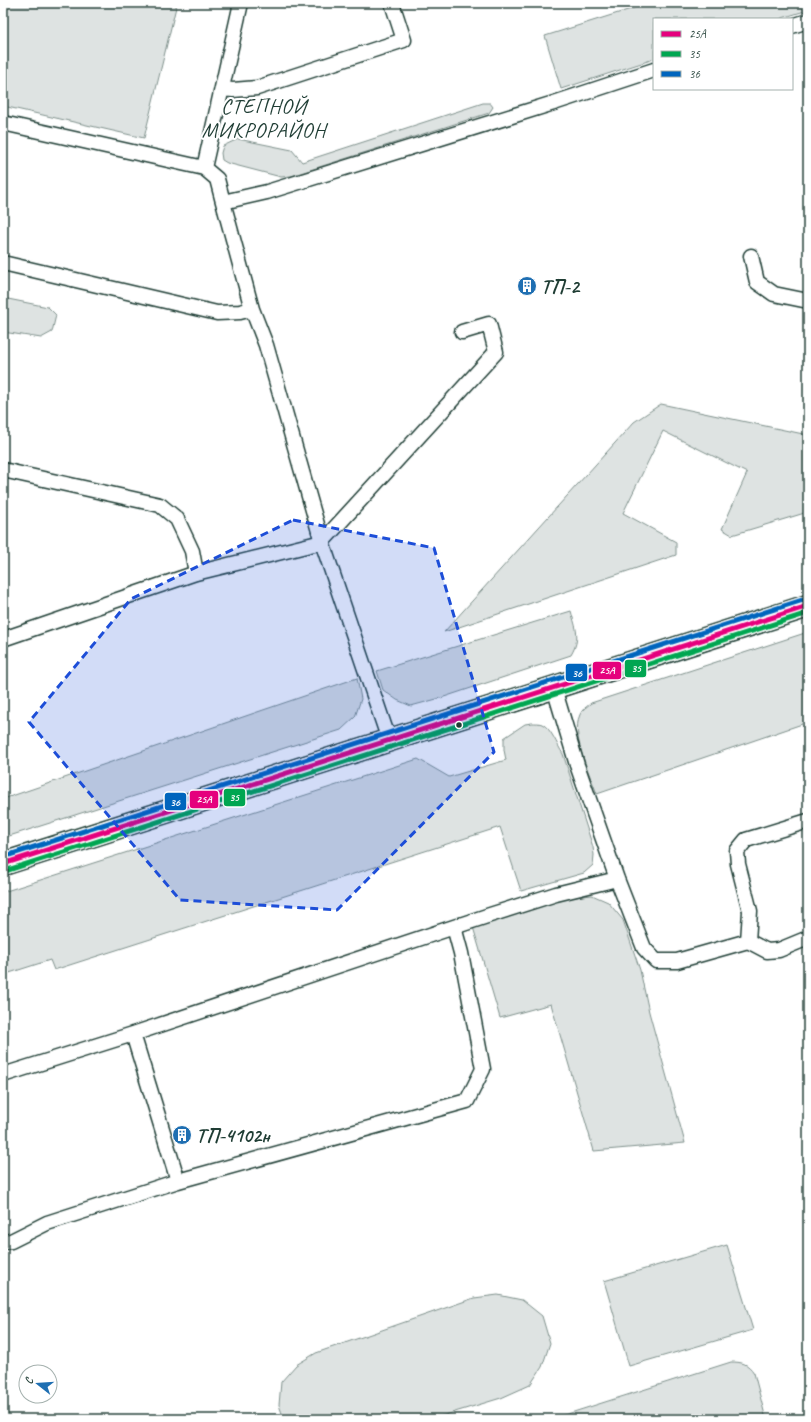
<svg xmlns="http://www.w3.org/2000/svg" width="811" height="1422" viewBox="0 0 811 1422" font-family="Caveat,sans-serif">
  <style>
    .green { fill: #dee3e2; stroke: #7e908b }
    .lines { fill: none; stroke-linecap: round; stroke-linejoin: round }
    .lane-casing { stroke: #1f3d34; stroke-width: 17 }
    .secondary-casing { stroke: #1f3d34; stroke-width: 25 }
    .lane { stroke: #fff; stroke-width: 14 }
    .secondary { stroke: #fff; stroke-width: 22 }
    .bus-1-casing { stroke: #fff; stroke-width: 8 }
    .bus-2-casing { stroke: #fff; stroke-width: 8 }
    .bus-3-casing { stroke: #fff; stroke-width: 8 }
    .bus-1 { stroke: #e5007d; stroke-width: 5 }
    .bus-2 { stroke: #00a651; stroke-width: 5 }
    .bus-3 { stroke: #0065bd; stroke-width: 5 }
    .marked { fill: #1d4ed8; fill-opacity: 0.2; stroke: #1d4ed8; stroke-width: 3; stroke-dasharray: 8 5; stroke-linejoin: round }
    .bus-dot { fill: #1f3d34; stroke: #fff; stroke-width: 1.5 }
    .labels { text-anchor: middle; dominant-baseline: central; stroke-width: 4; stroke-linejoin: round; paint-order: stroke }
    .poi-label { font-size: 20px; font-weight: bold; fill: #1f3d34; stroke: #fff; text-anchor: start }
    .neighbourhood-label { font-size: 21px; letter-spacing: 1px; fill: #1f3d34; stroke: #fff }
    .line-badge { stroke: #fff; stroke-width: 1.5 }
    .badge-label { font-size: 11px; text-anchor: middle; font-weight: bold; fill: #fff }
  </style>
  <rect width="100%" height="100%" fill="#fff"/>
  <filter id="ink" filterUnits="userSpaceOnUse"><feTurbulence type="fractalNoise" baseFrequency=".025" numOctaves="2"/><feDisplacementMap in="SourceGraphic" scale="8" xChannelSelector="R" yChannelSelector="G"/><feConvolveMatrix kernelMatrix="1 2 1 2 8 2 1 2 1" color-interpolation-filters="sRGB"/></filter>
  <g filter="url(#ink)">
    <path class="green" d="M 3,3 L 177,3 L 144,138 L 3,106 Z
      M 650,3 L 808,3 L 808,10 L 779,19 L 654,19 L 654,59 L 561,89 L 545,36 Z
      M 483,103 L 490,103 L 493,107 L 489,113 L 291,176 L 281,177 L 227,163 L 222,160 L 221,153 L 223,146 L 238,139 L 292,150 L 302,162 Z
      M 3,298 L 48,307 L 56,315 L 52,332 L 41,338 L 3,332 Z
      M 661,404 L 808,435 L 808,512 L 732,535 L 722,529 L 747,473 L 663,431 L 623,513 L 676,542 L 676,555 L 444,632 L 634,422 Z
      M 571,611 C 576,629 581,638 571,655 L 444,697 L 411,706 L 397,700 L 383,690 L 377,671 Z
      M 808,632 L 808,722 L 597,794 C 590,774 568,731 582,711 C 584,708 588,706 591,703 Z
      M 357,678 L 361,699 L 355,717 L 341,730 L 3,838 L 3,799 Z
      M 532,723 C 535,723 540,723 542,724 C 551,728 557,745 563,754 L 593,847 L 594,855 L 593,865 L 584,873 L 521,891 L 500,827 L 54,970 L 50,960 L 3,975 L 3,892 L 418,759 L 449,777 L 506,760 L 504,750 L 504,738 L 525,724 Z
      M 592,895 L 608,902 L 623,920 L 640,970 L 649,1012 L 685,1143 L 594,1151 L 551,1004 L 500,1018 L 473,927 L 566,898 Z
      M 727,1245 L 753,1330 L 629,1366 L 604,1281 Z
      M 498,1295 L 522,1300 L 542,1316 L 550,1343 L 542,1367 L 530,1385 L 501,1398 L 432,1419 L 284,1419 L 279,1405 L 281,1382 L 296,1365 L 316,1353 L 474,1298 Z
      M 731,1362 C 741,1362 748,1363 754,1373 L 766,1419 L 559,1419 L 561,1416 Z"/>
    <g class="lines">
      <defs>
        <path id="lane" d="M 792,26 L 808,21
          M 222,89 L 233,90 L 257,88 L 404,40 L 392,3
          M 3,123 L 204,168 L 217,179 L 223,202
          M 204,168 L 241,3
          M 751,256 L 757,282 L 774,294 L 808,301
          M 3,263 L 217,313 L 240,312 L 252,309
          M 3,470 L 160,505 L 177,519 L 192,551 L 196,573
          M 3,639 L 196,573 L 322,542 L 496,352 L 489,324 L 462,332
          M 554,688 L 577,765 L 617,879 L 644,948 L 656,961 L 677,961 L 748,941 L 767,951 L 779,950 L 808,938
          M 389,740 L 322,542 L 266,345 L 252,309 L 223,202 L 267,192 L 557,102 L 654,70
          M 748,941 L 750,911 L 738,864 L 737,851 L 746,840 L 808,821
          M 133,1034 L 178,1181
          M 3,1075 L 133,1034 L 490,915 L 556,894 L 617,879
          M 3,1242 L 11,1241 L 47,1223 L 178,1181 L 467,1101 L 483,1069 L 461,953 L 454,927"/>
        <path id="secondary" d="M 3,864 L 808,606"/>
      </defs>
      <use href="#lane" class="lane-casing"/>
      <use href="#secondary" class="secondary-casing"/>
      <use href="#lane" class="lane"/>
      <use href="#secondary" class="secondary"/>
      <defs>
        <path id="bus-1" d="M 3,864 L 808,606"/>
        <path id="bus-2" d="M 5,871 L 808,613"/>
        <path id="bus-3" d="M 3,857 L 806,599"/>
      </defs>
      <use href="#bus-1" class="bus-1-casing"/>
      <use href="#bus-2" class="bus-2-casing"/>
      <use href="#bus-3" class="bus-3-casing"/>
      <use href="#bus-1" class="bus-1"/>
      <use href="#bus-2" class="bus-2"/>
      <use href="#bus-3" class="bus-3"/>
    </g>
  </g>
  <path class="marked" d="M 293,520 L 434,548 L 494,752 L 337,910 L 180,900 L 29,722 L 131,599 Z"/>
  <defs>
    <symbol id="building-disc" viewBox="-11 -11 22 22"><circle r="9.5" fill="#1f6fb2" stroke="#fff"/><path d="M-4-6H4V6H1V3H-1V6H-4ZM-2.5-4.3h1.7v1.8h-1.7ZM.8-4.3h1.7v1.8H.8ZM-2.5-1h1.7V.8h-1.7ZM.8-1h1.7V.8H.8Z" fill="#fff"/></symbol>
  </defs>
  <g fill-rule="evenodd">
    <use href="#building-disc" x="516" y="275" width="22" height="22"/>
    <use href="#building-disc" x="171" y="1124" width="22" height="22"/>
  </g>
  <circle class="bus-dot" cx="459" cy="725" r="3.5"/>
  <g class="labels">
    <g class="poi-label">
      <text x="541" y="286">ТП-2</text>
      <text x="196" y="1135">ТП-4102н</text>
    </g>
    <g class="neighbourhood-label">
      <text x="264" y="106">СТЕПНОЙ<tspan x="264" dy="24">МИКРОРАЙОН</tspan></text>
    </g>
  </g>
  <g class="line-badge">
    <rect x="624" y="659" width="23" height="19" rx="4" fill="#00a651"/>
    <rect x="592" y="661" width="30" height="19" rx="4" fill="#e5007d"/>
    <rect x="565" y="663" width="23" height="19" rx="4" fill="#0065bd"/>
    <rect x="223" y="788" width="23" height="19" rx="4" fill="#00a651"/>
    <rect x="189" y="790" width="30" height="19" rx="4" fill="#e5007d"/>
    <rect x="164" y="792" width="23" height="19" rx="4" fill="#0065bd"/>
  </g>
  <g class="badge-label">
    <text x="636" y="672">35</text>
    <text x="607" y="674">25А</text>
    <text x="577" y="677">36</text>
    <text x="234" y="801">35</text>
    <text x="204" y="803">25А</text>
    <text x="175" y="806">36</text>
  </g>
  <rect width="811" height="1422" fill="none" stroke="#fff" stroke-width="16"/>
  <rect x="8" y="8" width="795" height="1406" fill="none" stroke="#1f3d34" stroke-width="1.5" filter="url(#ink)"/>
  <rect x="653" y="18" width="140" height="72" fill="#ffffff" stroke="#a5b1ae"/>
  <rect x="661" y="31" width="20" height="6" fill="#e5007d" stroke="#a5b1ae"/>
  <text x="689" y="38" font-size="12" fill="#1f3d34">25А</text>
  <rect x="661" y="51" width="20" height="6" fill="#00a651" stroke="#a5b1ae"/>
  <text x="689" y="58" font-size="12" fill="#1f3d34">35</text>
  <rect x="661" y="71" width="20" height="6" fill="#0065bd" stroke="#a5b1ae"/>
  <text x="689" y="78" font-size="12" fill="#1f3d34">36</text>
  <g transform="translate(38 1384) rotate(287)"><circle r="19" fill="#ffffff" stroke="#a5b1ae"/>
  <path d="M0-3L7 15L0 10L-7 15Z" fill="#1f6fb2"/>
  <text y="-6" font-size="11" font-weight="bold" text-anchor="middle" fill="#1f3d34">С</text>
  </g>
</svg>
